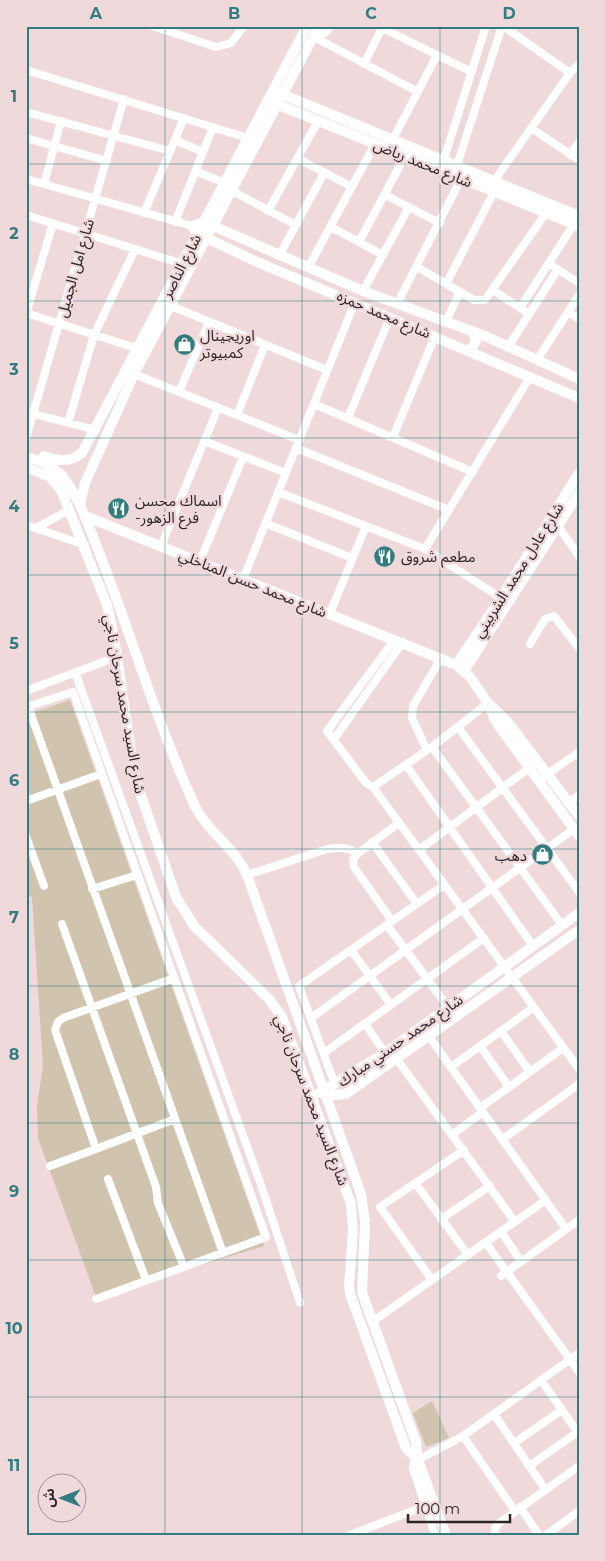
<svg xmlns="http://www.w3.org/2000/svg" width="605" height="1561" viewBox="0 0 605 1561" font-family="Montserrat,'Noto Sans Arabic',sans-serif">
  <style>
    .green { fill: #d0c4ae }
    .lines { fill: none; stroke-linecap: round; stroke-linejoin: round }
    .minor { stroke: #fff; stroke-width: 8 }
    .tertiary { stroke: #fff; stroke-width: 10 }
    .grid { fill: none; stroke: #327c7f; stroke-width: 1; stroke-opacity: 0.55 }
    .labels { text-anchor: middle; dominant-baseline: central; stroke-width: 5; stroke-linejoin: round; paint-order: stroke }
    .street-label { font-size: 15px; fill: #2d2526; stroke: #efd9db }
    .poi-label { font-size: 15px; fill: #2d2526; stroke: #efd9db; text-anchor: start }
    .neatline { fill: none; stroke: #327c7f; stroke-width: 2 }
    .grid-label { font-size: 16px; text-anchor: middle; font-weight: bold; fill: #327c7f }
  </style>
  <rect width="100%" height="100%" fill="#efd9db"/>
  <path class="green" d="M 70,700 L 264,1246 L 96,1297 L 38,1138 L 37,1106 L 43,1066 L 32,897 L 26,895 L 26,715 Z
    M 432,1401 L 449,1438 L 426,1447 L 413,1413 Z"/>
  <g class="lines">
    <path class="minor" d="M 152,26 L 216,47 L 231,43 L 244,26
      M 503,26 L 570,73
      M 382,28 L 472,72
      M 314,37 L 418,92
      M 314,37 L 325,33 L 331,26
      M 364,64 L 383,26
      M 26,70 L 248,138
      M 26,112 L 170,151
      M 531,128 L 579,160
      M 26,138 L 107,161
      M 393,139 L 437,55
      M 175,140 L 203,152
      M 570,155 L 579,142
      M 297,158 L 352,187
      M 444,159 L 486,26
      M 457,165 L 502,26
      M 195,171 L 225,183
      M 26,179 L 192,226
      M 494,181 L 570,73 L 579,64
      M 44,184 L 61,121
      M 232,191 L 296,225
      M 385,195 L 440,223
      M 268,211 L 318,121
      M 144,213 L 184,118
      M 26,215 L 183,264
      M 175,222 L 213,127
      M 331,227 L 383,255
      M 359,242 L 405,156
      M 279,256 L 324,173
      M 417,267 L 474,300 L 485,300 L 546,213
      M 554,267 L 579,283
      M 308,268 L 375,144
      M 446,284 L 494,192
      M 493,290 L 529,314
      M 363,291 L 409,207
      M 397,304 L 461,179
      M 171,306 L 327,370
      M 520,308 L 574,224
      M 568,312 L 579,319
      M 26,313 L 139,349
      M 26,314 L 53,223
      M 446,321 L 460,292
      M 508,347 L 558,269
      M 537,360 L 579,295
      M 134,374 L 299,440
      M 179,392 L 209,322
      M 314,404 L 473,472
      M 26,412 L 96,430
      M 237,415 L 265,345
      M 348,418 L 390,317
      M 68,423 L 94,335 L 135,249
      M 393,437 L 435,336
      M 26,438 L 124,99
      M 204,441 L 286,473
      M 296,448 L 449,510
      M 278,492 L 425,549 L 501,598
      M 265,523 L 352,558
      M 26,525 L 85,545
      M 558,526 L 579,556
      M 36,528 L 69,510
      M 161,546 L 218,408
      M 425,549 L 530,377
      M 200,561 L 243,457
      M 243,579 L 355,302
      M 330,613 L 366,526
      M 395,639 L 327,731 L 366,783 L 373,787 L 579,1069
      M 530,644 L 545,619 L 554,616 L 579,648
      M 75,672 L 261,1185 L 300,1303
      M 26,691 L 116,657
      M 28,706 L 223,1253
      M 26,707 L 73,692 L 266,1237 L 96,1299
      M 458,727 L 579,892
      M 334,739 L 403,642
      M 432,747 L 562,925
      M 427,750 L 412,718 L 413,706 L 441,658
      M 406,765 L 533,946
      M 539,780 L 579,752
      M 373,787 L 432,747 L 488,703
      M 26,801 L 101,774
      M 569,802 L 579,795
      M 26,836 L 44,886
      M 372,842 L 417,904
      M 419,850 L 533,765
      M 247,875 L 327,849 C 337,848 349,846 357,854
      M 92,889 L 137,875
      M 392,921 L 354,867 L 353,860 L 357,854 L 399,823
      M 62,924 L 156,1187 L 158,1203 L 184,1267
      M 387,925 L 448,1007
      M 351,950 L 391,1005
      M 311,1018 L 574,829
      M 365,1024 L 385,1053
      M 501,1031 L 530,1072
      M 428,1035 L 566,1229
      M 480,1046 L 509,1087
      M 324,1053 L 484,938
      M 396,1058 L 515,1222
      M 451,1067 L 534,1007
      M 335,1085 L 299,986 L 444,885
      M 480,1108 L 563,1048
      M 453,1134 L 483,1112
      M 503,1139 L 579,1084
      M 96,1149 L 175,1119
      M 50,1166 L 96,1149 L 55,1030 L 58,1022 L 63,1018 L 174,978
      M 108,1179 L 146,1280
      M 416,1184 L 468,1255
      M 441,1219 L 490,1186
      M 501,1232 L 521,1261
      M 486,1243 L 579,1372
      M 501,1276 L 579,1220
      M 432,1280 L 380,1207 L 464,1150
      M 372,1322 L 546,1200
      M 541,1380 L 579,1434
      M 494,1414 L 545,1489
      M 463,1436 L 515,1511
      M 514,1443 L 562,1410
      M 529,1466 L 578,1432
      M 520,1507 L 539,1535
      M 350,1535 L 425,1506
      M 435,1535 L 413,1469 L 414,1462 L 463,1436 L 579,1353
      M 495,1535 L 495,1528 L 499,1523 L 579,1466
      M 546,1535 L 579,1511"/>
    <path class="tertiary" d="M 279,93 L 579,216
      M 274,103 L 579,226
      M 470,351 L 476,341 L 472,331
      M 579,379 L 485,336 L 363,291 L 204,222 L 192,226 L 196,233 L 255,261 L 579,398
      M 44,456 C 58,461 69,463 82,453 L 307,26
      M 26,457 C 59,465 65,477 80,505 C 123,604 150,709 195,806 C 208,833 235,847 247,875 L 361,1194 L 365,1222 L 362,1292 L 416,1442 L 418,1460 L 446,1535
      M 26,467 L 50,477 L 61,490 L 107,605 L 114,637 L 135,778 L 176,897 L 194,926 L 269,999 L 282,1017 L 351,1204 L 353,1231 L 349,1286 L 350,1294 L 406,1448 L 418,1460
      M 80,505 L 85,483 L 134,374 L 319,26
      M 85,516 L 456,665 L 470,677 L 488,703 L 507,721 L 579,816
      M 456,665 L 501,598 L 579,473
      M 464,671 L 579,493
      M 488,703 L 496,722 L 579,836
      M 325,1092 L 334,1095 L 346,1094 L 579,930
      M 319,1093 L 385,1053 L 579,913"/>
  </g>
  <path class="grid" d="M 165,26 L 165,1535M 302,26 L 302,1535M 440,26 L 440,1535M 26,164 L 579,164M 26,301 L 579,301M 26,438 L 579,438M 26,575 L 579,575M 26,712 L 579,712M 26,849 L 579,849M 26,986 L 579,986M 26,1123 L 579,1123M 26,1260 L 579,1260M 26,1397 L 579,1397"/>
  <defs>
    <symbol id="shop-disc" viewBox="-11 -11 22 22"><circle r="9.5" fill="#327c7f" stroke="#efd9db"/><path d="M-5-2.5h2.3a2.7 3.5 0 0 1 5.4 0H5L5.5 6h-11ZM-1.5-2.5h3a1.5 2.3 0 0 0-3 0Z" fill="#fff"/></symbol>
    <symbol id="restaurant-disc" viewBox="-11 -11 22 22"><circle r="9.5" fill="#327c7f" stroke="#efd9db"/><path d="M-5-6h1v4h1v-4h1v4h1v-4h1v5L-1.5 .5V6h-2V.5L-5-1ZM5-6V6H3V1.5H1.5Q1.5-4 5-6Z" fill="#fff"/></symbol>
  </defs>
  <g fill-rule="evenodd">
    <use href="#shop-disc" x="172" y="332" width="25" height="25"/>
    <use href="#restaurant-disc" x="106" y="496" width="25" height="25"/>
    <use href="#restaurant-disc" x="372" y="544" width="25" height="25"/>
    <use href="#shop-disc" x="530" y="842" width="25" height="25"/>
  </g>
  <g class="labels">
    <g class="street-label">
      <text transform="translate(423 163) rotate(22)">شارع محمد رياض</text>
      <text transform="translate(181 266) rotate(-63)">شارع الناصر</text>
      <text transform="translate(75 268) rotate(-74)">شارع امل الجميل</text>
      <text transform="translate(384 314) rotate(23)">شارع محمد حمزه</text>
      <text transform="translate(518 570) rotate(-58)">شارع عادل محمد الشربيني</text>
      <text transform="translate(253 583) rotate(22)">شارع محمد حسن المناخلي</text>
      <text transform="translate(125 704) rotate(80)">شارع السيد محمد سرحان ناجي</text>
      <text transform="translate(400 1040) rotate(-35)">شارع محمد حسني مبارك</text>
      <text transform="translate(312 1100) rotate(69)">شارع السيد محمد سرحان ناجي</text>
    </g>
    <g class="poi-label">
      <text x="200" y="335">اوريجينال<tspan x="200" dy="17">كمبيوتر</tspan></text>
      <text x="135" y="500">اسماك محسن<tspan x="135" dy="17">-فرع الزهور</tspan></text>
      <text x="401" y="556">مطعم شروق</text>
      <text x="527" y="855" text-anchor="end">دهب</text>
    </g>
  </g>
  <rect width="605" height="1561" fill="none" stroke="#efd9db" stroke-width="55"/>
  <g transform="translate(62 1498) rotate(270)"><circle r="24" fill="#efd9db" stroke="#a19193"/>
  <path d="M0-4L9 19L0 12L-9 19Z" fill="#327c7f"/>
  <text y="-8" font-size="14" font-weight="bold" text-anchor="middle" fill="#2d2526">ش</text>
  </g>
  <path d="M408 1514v8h102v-8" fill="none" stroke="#2d2526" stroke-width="2.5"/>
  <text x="415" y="1514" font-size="15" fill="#2d2526" stroke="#efd9db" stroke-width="4" paint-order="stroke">100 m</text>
  <rect x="28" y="28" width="550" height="1506" class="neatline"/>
  <g class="grid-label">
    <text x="96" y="19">A</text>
    <text x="234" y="19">B</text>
    <text x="371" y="19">C</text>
    <text x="509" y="19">D</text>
    <text x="14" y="102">1</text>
    <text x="14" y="239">2</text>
    <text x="14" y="375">3</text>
    <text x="14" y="512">4</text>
    <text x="14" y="649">5</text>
    <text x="14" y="786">6</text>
    <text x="14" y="923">7</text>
    <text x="14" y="1060">8</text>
    <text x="14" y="1197">9</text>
    <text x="14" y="1334">10</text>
    <text x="14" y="1471">11</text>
  </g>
</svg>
